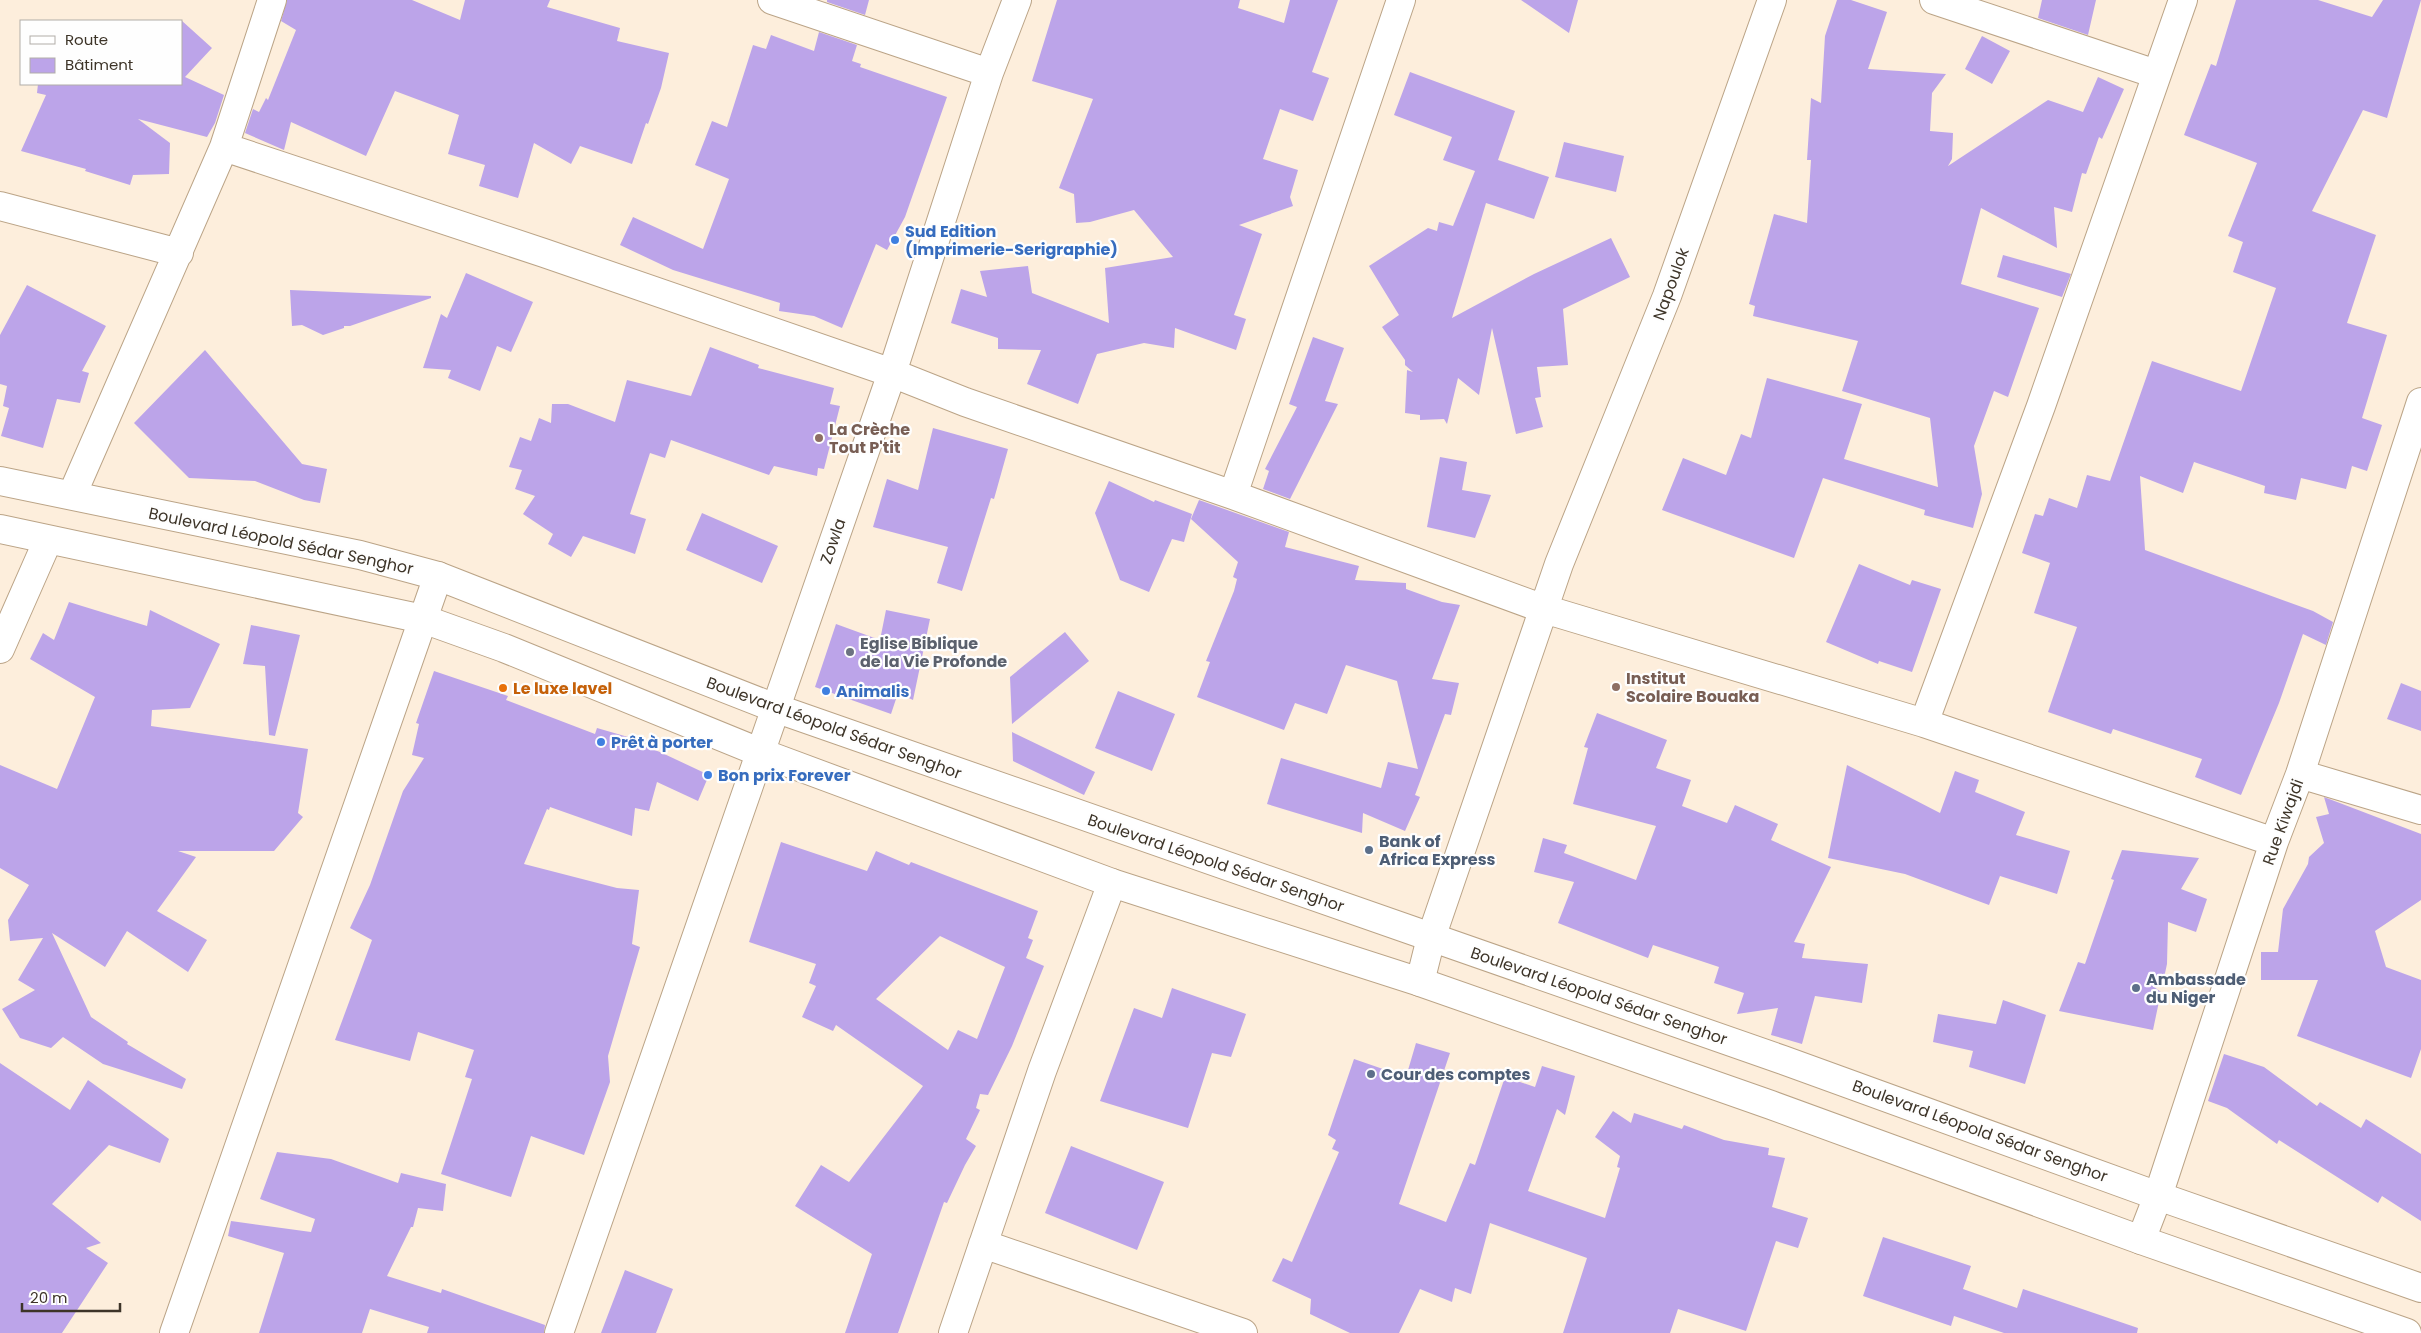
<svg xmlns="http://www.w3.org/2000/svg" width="2421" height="1333" viewBox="0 0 2421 1333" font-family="Poppins,sans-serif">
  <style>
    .building { fill: #bca4e9; fill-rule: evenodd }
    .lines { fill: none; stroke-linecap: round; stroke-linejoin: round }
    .minor-casing { stroke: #bba487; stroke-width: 30 }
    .major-casing { stroke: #bba487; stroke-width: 30 }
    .minor { stroke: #fff; stroke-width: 28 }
    .major { stroke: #fff; stroke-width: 28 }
    .shop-dot { fill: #3f7fe0; stroke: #fefefe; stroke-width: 2 }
    .education-dot { fill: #8d6e63; stroke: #fefefe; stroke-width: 2 }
    .worship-dot { fill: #6b7280; stroke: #fefefe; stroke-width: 2 }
    .food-dot { fill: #e8710a; stroke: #fefefe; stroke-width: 2 }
    .service-dot { fill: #5c6f8a; stroke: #fefefe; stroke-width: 2 }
    .labels { text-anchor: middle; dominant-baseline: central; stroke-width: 4.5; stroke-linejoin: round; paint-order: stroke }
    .shop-label { font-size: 16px; font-weight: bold; fill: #366cbe; stroke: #fefefe; text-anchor: start }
    .street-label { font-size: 16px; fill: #3d3428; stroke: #fefefe }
    .education-label { font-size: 16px; font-weight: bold; fill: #785e54; stroke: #fefefe; text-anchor: start }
    .worship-label { font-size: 16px; font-weight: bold; fill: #5b616d; stroke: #fefefe; text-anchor: start }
    .food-label { font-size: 16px; font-weight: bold; fill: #c56008; stroke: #fefefe; text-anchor: start }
    .service-label { font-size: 16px; font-weight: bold; fill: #4e5e75; stroke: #fefefe; text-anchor: start }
  </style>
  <rect width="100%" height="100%" fill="#fdeedc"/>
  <path class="building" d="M 287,0 L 412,0 L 460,20 L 465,0 L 550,0 L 547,7 L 620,28 L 617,41 L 669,53 L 661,88 L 648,124 L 646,123 L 632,164 L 580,146 L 571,164 L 534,143 L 518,198 L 479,186 L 485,165 L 448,154 L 459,115 L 395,91 L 366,156 L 291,122 L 284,150 L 245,133 L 253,109 L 259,112 L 266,98 L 268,100 L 296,30 L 281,21 Z
    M 827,0 L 869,0 L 865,15 L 827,2 Z
    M 1057,0 L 1240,0 L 1238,8 L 1284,23 L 1290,0 L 1338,0 L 1312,72 L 1329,78 L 1313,121 L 1280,109 L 1263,159 L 1298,170 L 1290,197 L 1293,206 L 1239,225 L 1262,234 L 1234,315 L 1246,319 L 1236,350 L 1175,328 L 1174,348 L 1144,343 L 1097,354 L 1078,404 L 1027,384 L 1041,350 L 998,349 L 998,338 L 951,323 L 961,289 L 987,297 L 980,271 L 1028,266 L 1032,293 L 1109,323 L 1105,268 L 1173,257 L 1134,210 L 1090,222 L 1076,223 L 1074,194 L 1059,188 L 1093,99 L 1032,81 Z
    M 1521,0 L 1578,0 L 1569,33 Z
    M 1837,0 L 1851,0 L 1887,12 L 1868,69 L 1946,74 L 1932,93 L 1930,131 L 1953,133 L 1952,159 L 1948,166 L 2048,100 L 2083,112 L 2098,77 L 2124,89 L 2102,139 L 2099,137 L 2086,174 L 2082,173 L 2072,212 L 2054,207 L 2057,248 L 1981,208 L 1961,284 L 2039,308 L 2008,397 L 1994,391 L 1974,446 L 1982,494 L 1973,528 L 1924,515 L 1925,510 L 1823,478 L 1794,558 L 1662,510 L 1683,458 L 1726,475 L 1741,434 L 1751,438 L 1767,378 L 1862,404 L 1844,459 L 1938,487 L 1930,418 L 1842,391 L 1858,341 L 1753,316 L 1755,306 L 1749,304 L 1774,214 L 1807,223 L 1811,160 L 1807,160 L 1811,98 L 1821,103 L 1825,36 Z
    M 2042,0 L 2096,0 L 2088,35 L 2038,18 Z
    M 2236,0 L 2318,0 L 2372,17 L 2383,0 L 2421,0 L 2387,118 L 2363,110 L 2312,211 L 2376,235 L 2347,323 L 2387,335 L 2362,418 L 2382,425 L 2367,471 L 2352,466 L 2346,489 L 2301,478 L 2296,500 L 2264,493 L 2265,486 L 2194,462 L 2183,493 L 2140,476 L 2145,550 L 2313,611 L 2333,622 L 2326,645 L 2303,634 L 2279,703 L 2241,795 L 2195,777 L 2202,759 L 2113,729 L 2111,734 L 2048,712 L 2077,627 L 2034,613 L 2050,563 L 2022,553 L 2035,514 L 2043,516 L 2049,498 L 2077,508 L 2087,475 L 2110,481 L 2152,361 L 2241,391 L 2276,288 L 2233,272 L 2243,242 L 2228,236 L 2257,163 L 2184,135 L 2211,64 L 2216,66 Z
    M 181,20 L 212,48 L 185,77 L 224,95 L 215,123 L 207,137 L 138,119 L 170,143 L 169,174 L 133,175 L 130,185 L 85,171 L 86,169 L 21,151 L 46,95 L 37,93 L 38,84 L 181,84 Z
    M 819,32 L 857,45 L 852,61 L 861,64 L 860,67 L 947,97 L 905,217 L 887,250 L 876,244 L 842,328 L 814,316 L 779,311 L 780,303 L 673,270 L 620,245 L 633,217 L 703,249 L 729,179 L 695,165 L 712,121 L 727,127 L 753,45 L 766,49 L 771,35 L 814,51 Z
    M 1982,36 L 2010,51 L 1992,84 L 1965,69 Z
    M 1410,72 L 1515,111 L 1498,160 L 1549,177 L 1534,219 L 1486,203 L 1452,318 L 1534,274 L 1611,238 L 1630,277 L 1563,309 L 1568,365 L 1537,367 L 1541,397 L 1535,398 L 1543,427 L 1516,434 L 1492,328 L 1479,395 L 1458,378 L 1447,424 L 1444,419 L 1420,420 L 1420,415 L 1405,413 L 1407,370 L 1413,372 L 1405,365 L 1405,360 L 1382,327 L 1399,315 L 1369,266 L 1428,228 L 1437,231 L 1439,222 L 1453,226 L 1475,171 L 1443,160 L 1452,137 L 1394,115 Z
    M 1564,142 L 1624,156 L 1616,192 L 1555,177 Z
    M 2003,255 L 2071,274 L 2062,297 L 1997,277 Z
    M 466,273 L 533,302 L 511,352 L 497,346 L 480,391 L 448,378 L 451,370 L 423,368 L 441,314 L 447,318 Z
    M 27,285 L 106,326 L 82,371 L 89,373 L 80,403 L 57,399 L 43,448 L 1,436 L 9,408 L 3,406 L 7,386 L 0,384 L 0,335 Z
    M 290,290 L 431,296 L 431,298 L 350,326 L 344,326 L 344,328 L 323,335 L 302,325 L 292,326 Z
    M 1313,337 L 1344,348 L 1325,401 L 1338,404 L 1290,499 L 1263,489 L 1269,471 L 1265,469 L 1297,407 L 1289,404 Z
    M 710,347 L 759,365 L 758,368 L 834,388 L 830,404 L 840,406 L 824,469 L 818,468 L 817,476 L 774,466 L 769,475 L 671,440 L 665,458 L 650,453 L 630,514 L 646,519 L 635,554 L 583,536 L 571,557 L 548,544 L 553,534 L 523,514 L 535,496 L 515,489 L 522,470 L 509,467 L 520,437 L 531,441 L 539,418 L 551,423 L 552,404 L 568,404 L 615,422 L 627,380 L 691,396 Z
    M 205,350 L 302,464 L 327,469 L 320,503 L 304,500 L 255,481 L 189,478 L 134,423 Z
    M 933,428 L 1008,449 L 994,499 L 991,498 L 962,591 L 937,583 L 948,547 L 873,527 L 887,479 L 918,490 Z
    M 1440,457 L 1467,462 L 1462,490 L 1491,495 L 1475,538 L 1427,527 Z
    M 1109,481 L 1154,502 L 1155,500 L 1192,514 L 1184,542 L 1172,539 L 1149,592 L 1120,580 L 1095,513 Z
    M 1199,500 L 1289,532 L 1285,547 L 1359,566 L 1355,580 L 1406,583 L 1406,589 L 1442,602 L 1460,605 L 1432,679 L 1459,683 L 1451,715 L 1445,714 L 1415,795 L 1420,797 L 1405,831 L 1363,813 L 1362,833 L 1267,804 L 1281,758 L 1381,788 L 1388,762 L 1418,769 L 1397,681 L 1346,665 L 1327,714 L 1295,703 L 1284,730 L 1197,697 L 1210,662 L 1206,661 L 1234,591 L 1237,579 L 1233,577 L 1238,562 L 1191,519 Z
    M 702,513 L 778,546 L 762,583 L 686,550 Z
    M 1859,564 L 1910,585 L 1912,580 L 1941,589 L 1912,672 L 1879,661 L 1878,664 L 1826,642 Z
    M 69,602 L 147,626 L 150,610 L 220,644 L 190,708 L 152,710 L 151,726 L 308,749 L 298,813 L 303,817 L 274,851 L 178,851 L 196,857 L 157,911 L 207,940 L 188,972 L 127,931 L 105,967 L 52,933 L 91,1017 L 128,1042 L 127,1044 L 186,1079 L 182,1089 L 103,1064 L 63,1037 L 51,1048 L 20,1038 L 2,1009 L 35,990 L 18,980 L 43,938 L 10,941 L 8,920 L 29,885 L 0,868 L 0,765 L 57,789 L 95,697 L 30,659 L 43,633 L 54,640 Z
    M 886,610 L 930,619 L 913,700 L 898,693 L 891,714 L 815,687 L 836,624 L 880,640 Z
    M 251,625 L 300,635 L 275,736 L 269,735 L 265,666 L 243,664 Z
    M 1065,632 L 1089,661 L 1012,724 L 1010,677 Z
    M 434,671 L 508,696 L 506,700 L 595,734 L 597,728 L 628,737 L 627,740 L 660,752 L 709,775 L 698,801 L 657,782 L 649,811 L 635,808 L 632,836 L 550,807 L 549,810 L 547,809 L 524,864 L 617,888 L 639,890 L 632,944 L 640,947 L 608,1056 L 610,1082 L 584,1155 L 531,1136 L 511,1197 L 441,1174 L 472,1079 L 465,1077 L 474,1050 L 418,1032 L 410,1061 L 335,1040 L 372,940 L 350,928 L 370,885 L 403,791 L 424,758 L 412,755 L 419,724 L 416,723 Z
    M 2401,683 L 2421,691 L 2421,731 L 2387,719 Z
    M 1118,691 L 1175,714 L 1152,771 L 1095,748 Z
    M 1597,713 L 1667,740 L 1656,768 L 1691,780 L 1682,806 L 1727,823 L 1735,805 L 1778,824 L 1771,840 L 1831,867 L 1794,942 L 1805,944 L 1802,958 L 1868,964 L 1862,1003 L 1815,996 L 1802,1044 L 1771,1035 L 1778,1008 L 1737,1014 L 1744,993 L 1714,983 L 1719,967 L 1653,945 L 1648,958 L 1558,923 L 1574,882 L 1534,872 L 1543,838 L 1567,845 L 1564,853 L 1636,880 L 1656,826 L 1573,804 L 1588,748 L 1584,747 Z
    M 1012,732 L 1095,772 L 1084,795 L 1013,761 Z
    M 1847,765 L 1940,813 L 1955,771 L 1979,780 L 1975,792 L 2025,812 L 2016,835 L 2070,851 L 2057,894 L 2000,876 L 1989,905 L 1905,874 L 1828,858 Z
    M 2324,797 L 2421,834 L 2421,900 L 2375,931 L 2386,967 L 2421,980 L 2421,1049 L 2411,1078 L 2297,1036 L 2318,980 L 2261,980 L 2261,952 L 2278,952 L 2283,909 L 2308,864 L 2309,857 L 2324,843 L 2316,817 L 2329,814 Z
    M 781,842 L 867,871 L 876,851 L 909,865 L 911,862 L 1038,911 L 1028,938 L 1033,940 L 1026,958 L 1044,966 L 1012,1046 L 988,1095 L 980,1094 L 976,1108 L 980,1110 L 966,1139 L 976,1146 L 965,1165 L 947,1203 L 944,1202 L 898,1333 L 845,1333 L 872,1254 L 795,1206 L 821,1165 L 849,1182 L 923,1086 L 836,1025 L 833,1031 L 802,1017 L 816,986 L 809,983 L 816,964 L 749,942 ZM 940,936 L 1005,967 L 977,1039 L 958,1030 L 948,1050 L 876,999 Z
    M 2122,850 L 2199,858 L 2181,889 L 2207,899 L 2196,932 L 2168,922 L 2167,964 L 2162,987 L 2150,984 L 2161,992 L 2153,1030 L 2059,1011 L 2078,962 L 2085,964 L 2114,880 L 2111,879 Z
    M 1172,988 L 1246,1014 L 1231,1057 L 1212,1053 L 1188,1128 L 1100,1101 L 1134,1008 L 1162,1018 Z
    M 2003,1000 L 2046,1015 L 2025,1084 L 1969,1067 L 1973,1051 L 1933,1042 L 1938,1014 L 1996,1024 Z
    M 1416,1043 L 1450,1053 L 1399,1204 L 1446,1222 L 1470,1163 L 1475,1165 L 1505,1077 L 1535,1087 L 1542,1066 L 1575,1076 L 1565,1115 L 1557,1109 L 1528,1191 L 1605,1218 L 1620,1168 L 1617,1167 L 1620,1156 L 1595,1137 L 1613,1111 L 1631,1123 L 1634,1113 L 1682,1129 L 1684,1125 L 1724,1140 L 1769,1148 L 1768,1155 L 1785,1158 L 1772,1207 L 1808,1218 L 1798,1248 L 1776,1241 L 1746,1331 L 1678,1309 L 1670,1333 L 1563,1333 L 1587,1258 L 1490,1223 L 1471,1294 L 1455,1288 L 1452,1302 L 1420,1289 L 1399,1333 L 1350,1333 L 1310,1314 L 1311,1299 L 1272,1281 L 1283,1258 L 1292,1262 L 1339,1152 L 1332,1149 L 1336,1140 L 1328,1135 L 1354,1059 L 1406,1077 Z
    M 2224,1054 L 2264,1067 L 2317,1106 L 2320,1102 L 2361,1128 L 2366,1119 L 2421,1154 L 2421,1221 L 2382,1196 L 2378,1203 L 2279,1140 L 2277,1144 L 2227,1108 L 2208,1101 Z
    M 0,1063 L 70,1110 L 88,1080 L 169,1139 L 160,1163 L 109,1145 L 52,1204 L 101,1243 L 86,1248 L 108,1263 L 62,1333 L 0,1333 Z
    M 1071,1146 L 1164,1182 L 1137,1250 L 1045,1213 Z
    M 277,1152 L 331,1159 L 398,1183 L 401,1173 L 446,1184 L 443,1211 L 418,1208 L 413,1227 L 411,1227 L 387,1276 L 441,1293 L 442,1289 L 545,1325 L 544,1333 L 427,1333 L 429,1327 L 370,1309 L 362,1333 L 259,1333 L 284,1253 L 228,1236 L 231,1221 L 311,1232 L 315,1219 L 260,1199 Z
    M 1883,1237 L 1971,1266 L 1963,1289 L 2017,1308 L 2023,1289 L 2138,1328 L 2137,1333 L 2004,1333 L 1954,1316 L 1951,1326 L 1863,1296 Z
    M 625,1270 L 673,1289 L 656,1333 L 601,1333 Z"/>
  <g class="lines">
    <defs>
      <path id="minor" d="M 772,0 L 989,73
        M 1934,0 L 2156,74
        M 224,147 L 544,253 L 892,373 L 965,402 L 1233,495 L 1544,609 L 1924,723 L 2274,842
        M 0,206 L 179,253
        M 72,495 L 224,147 L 272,0
        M 1233,495 L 1401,0
        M 0,649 L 48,540
        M 1924,723 L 2041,406 L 2183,0
        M 2300,774 L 2421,810
        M 1420,982 L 1431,938 L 1559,564 L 1667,296 L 1772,0
        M 2141,1240 L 2158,1196 L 2274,842 L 2300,774 L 2421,402
        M 983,1244 L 1243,1333
        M 174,1333 L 438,576
        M 559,1333 L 892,373 L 989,73 L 1017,0
        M 953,1333 L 1042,1071 L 1112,883"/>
      <path id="major" d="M 0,481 L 360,555 L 438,576 L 775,708 L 1783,1060 L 2158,1196 L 2421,1288
        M 0,529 L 423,619 L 504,648 L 759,752 L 1112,883 L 1420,982 L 1771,1105 L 2141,1240 L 2407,1333"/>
    </defs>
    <use href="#minor" class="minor-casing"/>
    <use href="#major" class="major-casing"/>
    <use href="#minor" class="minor"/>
    <use href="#major" class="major"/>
  </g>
  <g class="shop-dot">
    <circle cx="895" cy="240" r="5"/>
    <circle cx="826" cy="691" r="5"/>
    <circle cx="601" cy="742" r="5"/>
    <circle cx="708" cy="775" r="5"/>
  </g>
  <g class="education-dot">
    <circle cx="819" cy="438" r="5"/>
    <circle cx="1616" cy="687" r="5"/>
  </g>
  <circle class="worship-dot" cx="850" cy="652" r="5"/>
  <circle class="food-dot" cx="503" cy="688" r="5"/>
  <g class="service-dot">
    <circle cx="1369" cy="850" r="5"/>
    <circle cx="2136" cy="988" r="5"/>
    <circle cx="1371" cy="1074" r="5"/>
  </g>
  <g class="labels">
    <g class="shop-label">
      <text x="905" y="231">Sud Edition<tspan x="905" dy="18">(Imprimerie-Serigraphie)</tspan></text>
      <text x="836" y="691">Animalis</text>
      <text x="611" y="742">Prêt à porter</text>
      <text x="718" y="775">Bon prix Forever</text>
    </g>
    <g class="street-label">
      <text transform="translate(1671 284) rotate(-70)">Napoulok</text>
      <text transform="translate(281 541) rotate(12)">Boulevard Léopold Sédar Senghor</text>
      <text transform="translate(833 541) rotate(-71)">Zowla</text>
      <text transform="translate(834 728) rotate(20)">Boulevard Léopold Sédar Senghor</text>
      <text transform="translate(2283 822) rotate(-70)">Rue Kiwajdi</text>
      <text transform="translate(1216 863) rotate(19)">Boulevard Léopold Sédar Senghor</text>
      <text transform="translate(1599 996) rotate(19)">Boulevard Léopold Sédar Senghor</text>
      <text transform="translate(1980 1131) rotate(20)">Boulevard Léopold Sédar Senghor</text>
    </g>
    <g class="education-label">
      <text x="829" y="429">La Crèche<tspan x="829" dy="18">Tout P'tit</tspan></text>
      <text x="1626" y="678">Institut<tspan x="1626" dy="18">Scolaire Bouaka</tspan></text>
    </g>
    <g class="worship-label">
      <text x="860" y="643">Eglise Biblique<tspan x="860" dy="18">de la Vie Profonde</tspan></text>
    </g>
    <g class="food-label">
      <text x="513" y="688">Le luxe lavel</text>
    </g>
    <g class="service-label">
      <text x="1379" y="841">Bank of<tspan x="1379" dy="18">Africa Express</tspan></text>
      <text x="2146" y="979">Ambassade<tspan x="2146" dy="18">du Niger</tspan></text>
      <text x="1381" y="1074">Cour des comptes</text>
    </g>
  </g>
  <rect x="20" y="20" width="162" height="65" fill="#fefefe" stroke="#b1ada8"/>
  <rect x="30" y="36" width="25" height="8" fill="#ffffff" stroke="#b1ada8"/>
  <text x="65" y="45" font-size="15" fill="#3d3428">Route</text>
  <rect x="30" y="58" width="25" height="15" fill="#bca4e9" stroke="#b1ada8"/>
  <text x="65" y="70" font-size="15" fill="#3d3428">Bâtiment</text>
  <path d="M22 1303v8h98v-8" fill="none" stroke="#3d3428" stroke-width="2.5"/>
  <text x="30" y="1303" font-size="15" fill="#3d3428" stroke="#fefefe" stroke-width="4" paint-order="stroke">20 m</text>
</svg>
